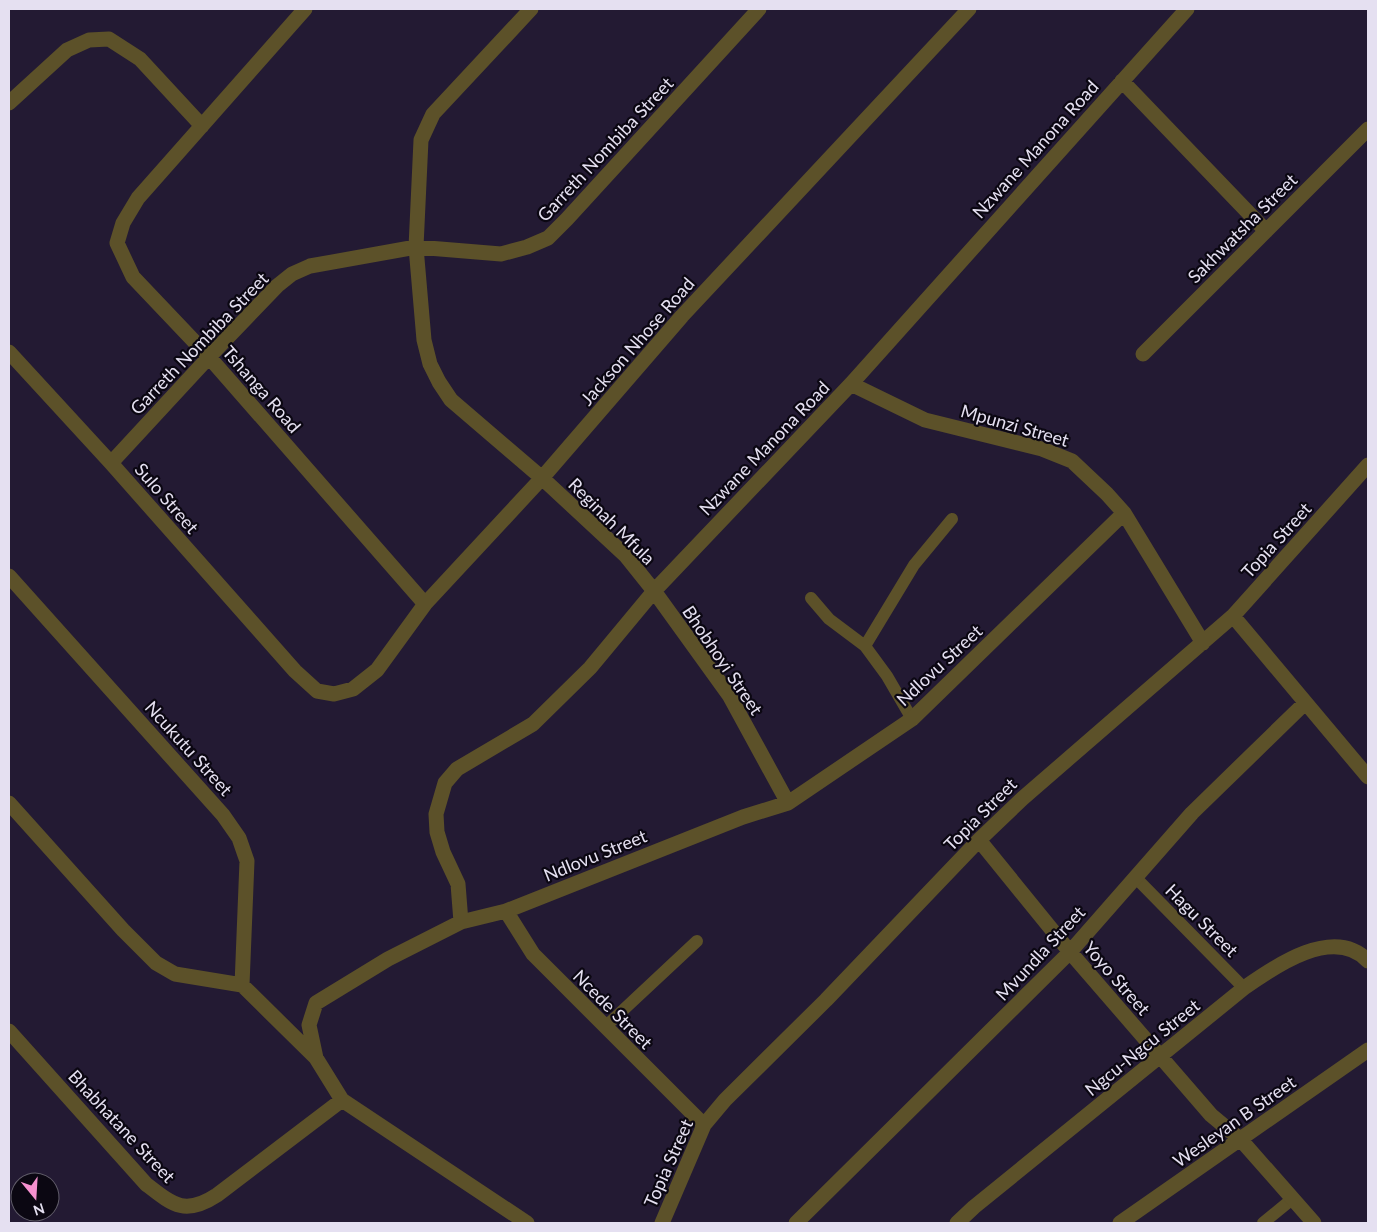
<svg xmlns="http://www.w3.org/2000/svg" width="1377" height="1232" viewBox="0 0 1377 1232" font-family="Lato,sans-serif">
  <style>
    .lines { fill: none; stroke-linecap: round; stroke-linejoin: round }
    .lane { stroke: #5c5129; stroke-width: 12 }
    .street { stroke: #5c5129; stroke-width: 15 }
    .labels { text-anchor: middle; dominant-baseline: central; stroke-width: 4.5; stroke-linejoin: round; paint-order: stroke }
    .street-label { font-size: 18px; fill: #e5e0f1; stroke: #0b0712 }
  </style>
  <rect width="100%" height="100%" fill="#231a33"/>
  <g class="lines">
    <path class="lane" d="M 811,598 L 829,619 L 865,646 L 887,676 L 912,719
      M 865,646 L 914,565 L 952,519
      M 1135,877 L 1244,988
      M 605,1027 L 697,941
      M 1263,1223 L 1291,1200"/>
    <path class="street" d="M 305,9 L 138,198 L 123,223 L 117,243 L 133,277 L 209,357 L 425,604
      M 531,9 L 433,114 L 421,140 L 416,247 L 424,340 L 430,364 L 439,382 L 451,400 L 542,478 L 626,556 L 654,591 L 729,695 L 788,803
      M 1122,81 L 1266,231
      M 9,103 L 67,50 L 89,40 L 109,39 L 140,59 L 202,126
      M 9,352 L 111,463 L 295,671 L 317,691 L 334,694 L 353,689 L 377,670 L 425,604 L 542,478 L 682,316 L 969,9
      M 1143,354 L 1368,129
      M 851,384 L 925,420 L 1042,449 L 1072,461 L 1107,494 L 1124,513 L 1203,643
      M 111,463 L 209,357 L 277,286 L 292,274 L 310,266 L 416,247 L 501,254 L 527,247 L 548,238 L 567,219 L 759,9
      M 9,576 L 223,815 L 239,838 L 247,861 L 242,985
      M 1233,616 L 1368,777
      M 9,803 L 123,930 L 156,963 L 175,974 L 242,985 L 316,1058
      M 979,840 L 1070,952 L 1211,1115 L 1241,1140 L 1314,1223
      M 506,911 L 533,954 L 704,1125
      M 461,922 L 458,884 L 443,852 L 437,832 L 436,814 L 445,783 L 457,769 L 533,724 L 590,668 L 654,591 L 851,384 L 1187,9
      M 9,1031 L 146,1184 C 173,1205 185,1216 217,1195 L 342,1100
      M 527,1223 L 342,1100 L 316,1058 L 309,1025 L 316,1003 L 388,959 L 461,922 L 506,911 L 743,817 L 788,803 L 912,719 L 1124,513
      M 662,1223 L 704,1125 L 725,1100 L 826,1000 L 979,840 L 1023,798 L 1233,616 L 1368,465
      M 796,1223 L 1070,952 L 1192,813 L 1305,703
      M 957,1223 L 974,1207 L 1244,988 C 1275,966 1334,925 1368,961
      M 1120,1223 L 1368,1050"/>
  </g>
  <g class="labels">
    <g class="street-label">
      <text transform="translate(605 149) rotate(-47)">Garreth Nombiba Street</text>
      <text transform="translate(1035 149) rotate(-48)">Nzwane Manona Road</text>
      <text transform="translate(1242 228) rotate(-45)">Sakhwatsha Street</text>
      <text transform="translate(637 341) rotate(-49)">Jackson Nhose Road</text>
      <text transform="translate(199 343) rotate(-46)">Garreth Nombiba Street</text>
      <text transform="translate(262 389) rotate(49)">Tshanga Road</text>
      <text transform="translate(1015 425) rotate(16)">Mpunzi Street</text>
      <text transform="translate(764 448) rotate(-46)">Nzwane Manona Road</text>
      <text transform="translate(167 498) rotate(49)">Sulo Street</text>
      <text transform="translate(612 521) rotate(45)">Reginah Mfula</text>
      <text transform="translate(1276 540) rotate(-48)">Topia Street</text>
      <text transform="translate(723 660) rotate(56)">Bhobhoyi Street</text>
      <text transform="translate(939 665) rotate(-43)">Ndlovu Street</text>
      <text transform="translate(189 748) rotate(48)">Ncukutu Street</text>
      <text transform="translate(980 814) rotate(-45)">Topia Street</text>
      <text transform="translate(595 855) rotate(-22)">Ndlovu Street</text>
      <text transform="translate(1202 920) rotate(45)">Hagu Street</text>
      <text transform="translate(1040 953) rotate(-47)">Mvundla Street</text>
      <text transform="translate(1117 978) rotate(49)">Yoyo Street</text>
      <text transform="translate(613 1009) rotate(45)">Ncede Street</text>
      <text transform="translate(1142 1047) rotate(-39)">Ngcu-Ngcu Street</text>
      <text transform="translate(1234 1121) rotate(-35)">Wesleyan B Street</text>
      <text transform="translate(122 1126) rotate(47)">Bhabhatane Street</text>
      <text transform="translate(668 1163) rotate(-66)">Topia Street</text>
    </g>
  </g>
  <rect width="1377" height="1232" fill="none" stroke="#e5e0f1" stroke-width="20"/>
  <g transform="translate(35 1197) rotate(162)"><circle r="24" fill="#0b0712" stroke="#625e6b"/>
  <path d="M0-4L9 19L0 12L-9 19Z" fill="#f690cf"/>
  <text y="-8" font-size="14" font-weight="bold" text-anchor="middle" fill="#e5e0f1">N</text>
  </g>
</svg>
